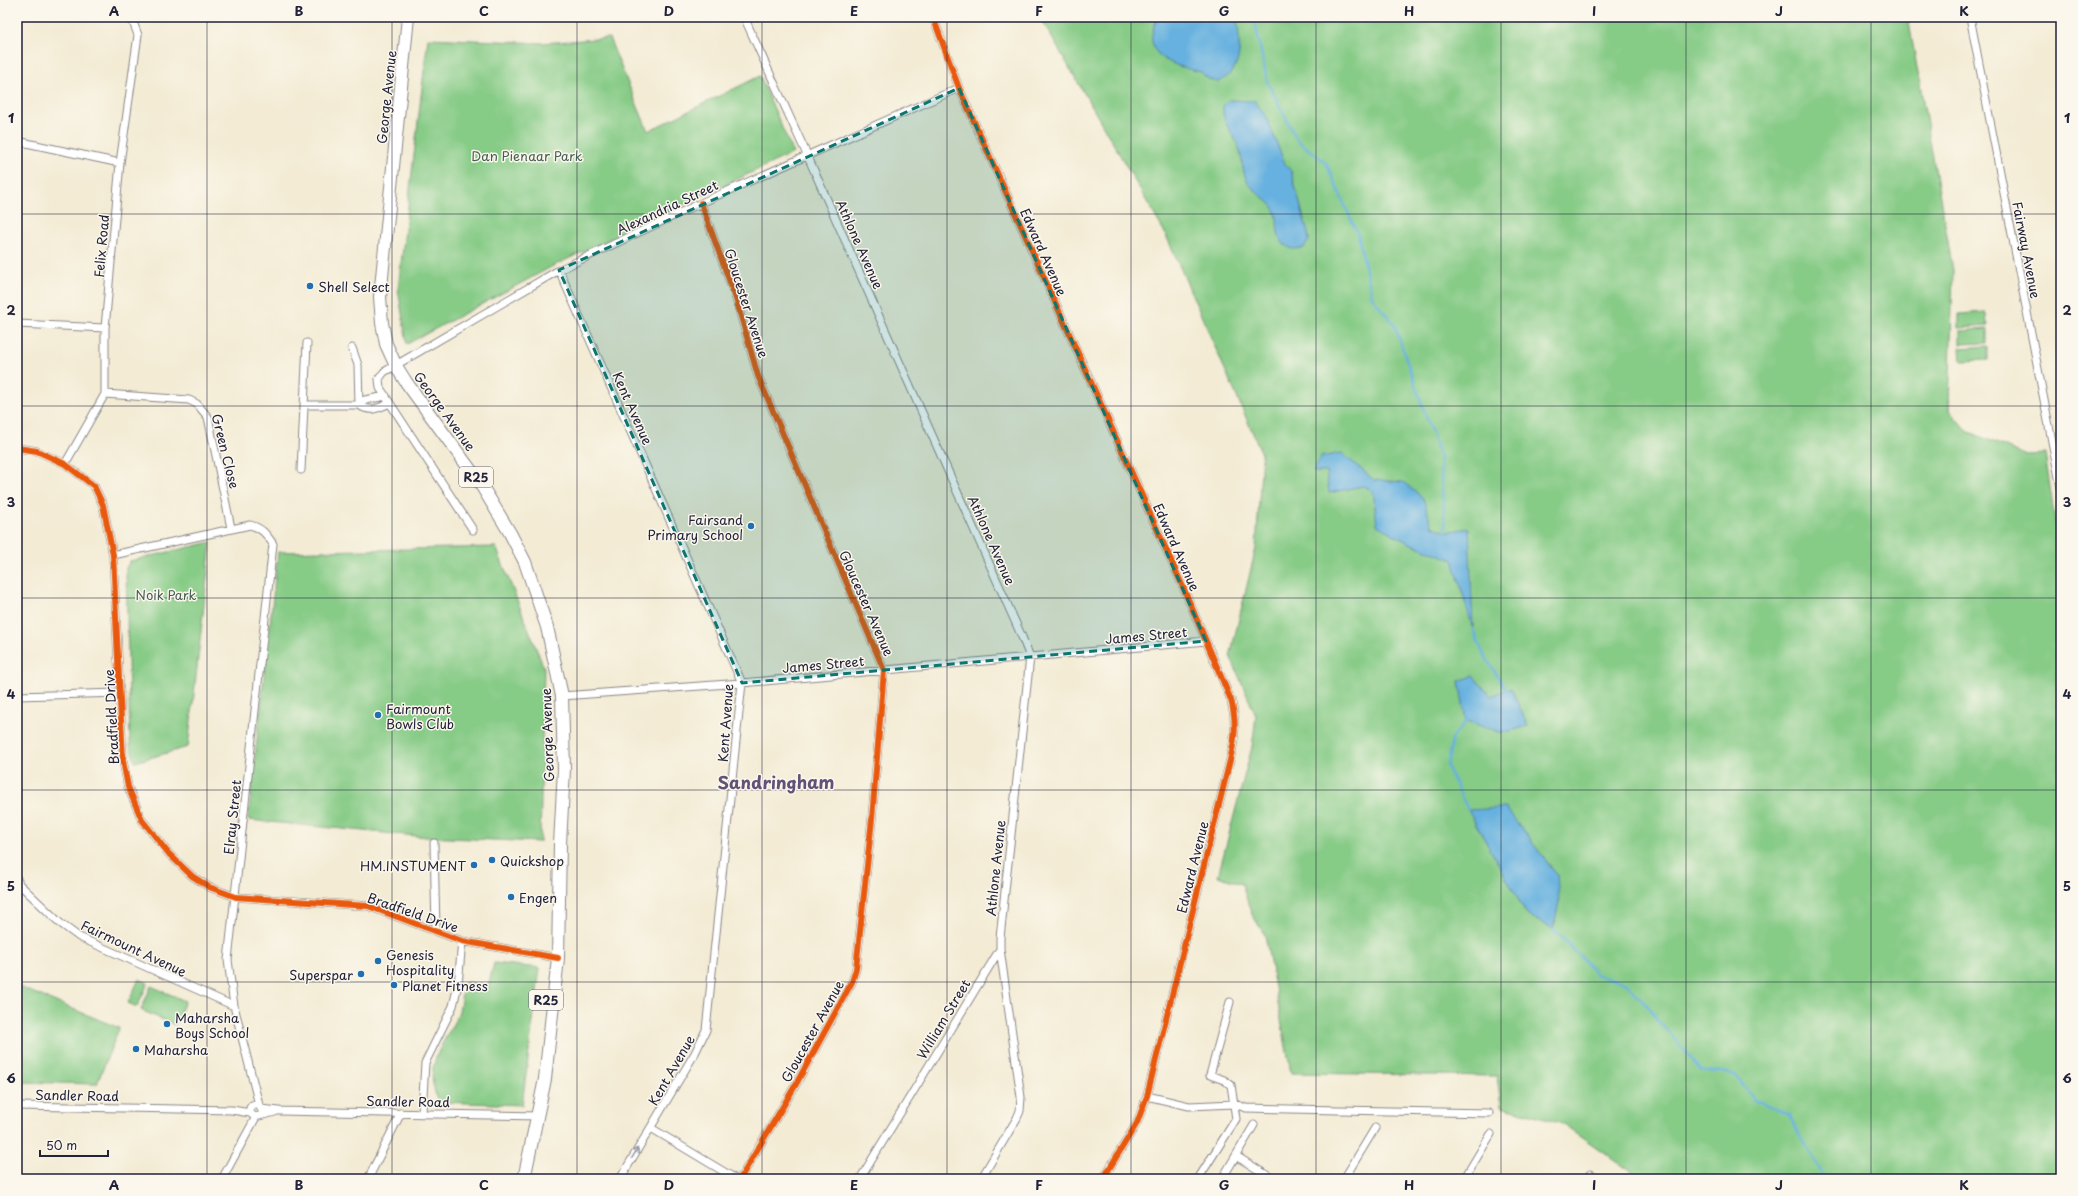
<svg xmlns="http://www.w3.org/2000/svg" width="2078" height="1196" viewBox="0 0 2078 1196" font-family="'Playpen Sans',sans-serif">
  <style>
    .green { fill: #86cb86; stroke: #547660 }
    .water { fill: #66b1df; stroke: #446a8d }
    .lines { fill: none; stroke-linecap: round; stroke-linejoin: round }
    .stream { stroke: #66b1df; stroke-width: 2.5 }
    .street-casing { stroke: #8a8688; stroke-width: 9 }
    .primary-casing { stroke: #8a8688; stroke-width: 14 }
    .street { stroke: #fff; stroke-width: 7 }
    .primary { stroke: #fff; stroke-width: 12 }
    .cycleway-casing { stroke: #fbf7ec; stroke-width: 8 }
    .cycleway { stroke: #e8590c; stroke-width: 6 }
    .oneway { stroke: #9c9ca7 }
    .marked { fill: #0f766e; fill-opacity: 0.2; stroke: #0f766e; stroke-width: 3; stroke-dasharray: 8 5; stroke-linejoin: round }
    .grid { fill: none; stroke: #22223b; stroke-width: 1; stroke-opacity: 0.55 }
    .poi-dot { fill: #1f6fb2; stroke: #fbf7ec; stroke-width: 1.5 }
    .labels { text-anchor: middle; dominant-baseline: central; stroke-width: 3; stroke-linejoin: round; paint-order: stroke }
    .shield { fill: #fbf7ec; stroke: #636270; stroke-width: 1 }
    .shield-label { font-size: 12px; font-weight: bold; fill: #22223b }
    .street-label { font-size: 13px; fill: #22223b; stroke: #fbf7ec }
    .park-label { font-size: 13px; fill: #455d55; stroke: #fbf7ec }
    .poi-label { font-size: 13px; fill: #22223b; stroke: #fbf7ec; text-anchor: start }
    .district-label { font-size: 17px; font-weight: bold; fill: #615278; stroke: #fbf7ec }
    .neatline { fill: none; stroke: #22223b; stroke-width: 1.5 }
    .grid-label { font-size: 13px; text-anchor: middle; font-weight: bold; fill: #22223b }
  </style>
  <rect width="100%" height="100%" fill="#fbf7ec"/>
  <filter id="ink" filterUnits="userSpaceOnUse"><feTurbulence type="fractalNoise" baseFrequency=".025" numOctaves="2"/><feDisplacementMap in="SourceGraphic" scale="8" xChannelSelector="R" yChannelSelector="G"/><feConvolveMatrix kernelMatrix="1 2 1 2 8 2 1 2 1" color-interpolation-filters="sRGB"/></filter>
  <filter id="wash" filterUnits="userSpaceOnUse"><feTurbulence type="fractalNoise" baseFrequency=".012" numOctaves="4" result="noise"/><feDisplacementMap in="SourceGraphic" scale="16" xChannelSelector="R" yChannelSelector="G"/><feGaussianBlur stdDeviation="0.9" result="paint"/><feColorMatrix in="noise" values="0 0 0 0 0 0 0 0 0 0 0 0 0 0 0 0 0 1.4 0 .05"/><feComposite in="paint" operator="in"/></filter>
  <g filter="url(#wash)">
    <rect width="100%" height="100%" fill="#f3ebd4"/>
    <path class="green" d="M 1040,17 L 1908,17 L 1953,270 L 1949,410 L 1967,431 L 2025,455 L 2045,454 L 2061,560 L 2061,1179 L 1642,1179 L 1560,1122 L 1501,1106 L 1497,1076 L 1291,1073 L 1265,935 L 1251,913 L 1242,884 L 1218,876 L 1252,747 L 1256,716 L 1230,656 L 1256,548 L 1262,454 L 1165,233 Z
      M 428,38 L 542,43 L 609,38 L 648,131 L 760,76 L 793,153 L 555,265 L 407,344 L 398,289 Z
      M 1986,312 L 1987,326 L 1959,328 L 1959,314 Z
      M 1987,329 L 1987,343 L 1960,344 L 1960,331 Z
      M 1988,346 L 1988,360 L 1961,361 L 1960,348 Z
      M 211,542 L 188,747 L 135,762 L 130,746 L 126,568 L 130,561 Z
      M 496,547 L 544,668 L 540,842 L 427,837 L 248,820 L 278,552 Z
      M 494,963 L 540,968 L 522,1105 L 440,1102 C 435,1098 436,1094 434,1088 C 426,1062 448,1037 458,1014 C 462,1004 460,990 467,982 L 488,987 Z
      M 139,979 L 148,983 L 137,1007 L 128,1003 Z
      M 17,986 L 119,1028 L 97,1084 L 17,1082 Z
      M 151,986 L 185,1001 L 175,1025 L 141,1010 Z"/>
    <path class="water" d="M 1158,17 L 1237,17 C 1239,44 1246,67 1219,82 C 1209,81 1207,78 1201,72 C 1170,65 1138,55 1158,17 Z
      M 1229,100 L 1255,101 L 1266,116 L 1285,164 L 1291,171 L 1308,233 L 1309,240 L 1304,248 L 1292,249 C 1269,238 1283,222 1273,207 C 1266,198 1255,193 1249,184 C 1241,172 1243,158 1238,145 C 1232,132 1221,121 1223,106 Z
      M 1342,453 L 1374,480 L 1403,482 L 1423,498 L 1432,526 L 1446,532 L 1469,528 L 1473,629 L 1453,560 L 1409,543 L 1377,525 L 1373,491 L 1363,486 L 1329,493 L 1326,472 L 1313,472 L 1321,457 Z
      M 1473,676 L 1491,696 L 1511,688 L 1528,726 L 1503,733 L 1466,721 L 1459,681 Z
      M 1506,808 L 1557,875 L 1559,903 L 1553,929 L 1527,915 L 1468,810 Z"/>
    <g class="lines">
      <path class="stream" d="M 1254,17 L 1267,81 L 1297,140 L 1326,163 L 1358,235 L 1372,297 L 1394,324 L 1439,453 L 1446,532
        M 1473,629 L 1482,651 L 1506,690
        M 1466,721 L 1452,739 L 1447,766 L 1468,810
        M 1553,929 L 1580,956 L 1595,974 L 1627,983 L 1701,1070 L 1736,1075 L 1754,1100 L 1789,1116 L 1825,1179"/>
    </g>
  </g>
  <g filter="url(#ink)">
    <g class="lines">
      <defs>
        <path id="street" d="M 744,17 L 808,157 L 1022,637 L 1030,657 L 1000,938 L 1000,949 L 1021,1097 L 1020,1111 L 1017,1118 L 981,1179
          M 933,17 L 959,88 L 1183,587 L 1231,700 C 1237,722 1235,739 1230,760 L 1147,1096 L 1137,1123 L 1103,1179
          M 1970,17 L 2061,488
          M 17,141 L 120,163
          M 701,203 L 736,299 L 758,376 L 884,670 L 872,819 L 856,969 L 852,982 L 795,1086 L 740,1179
          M 559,270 L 742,683 L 706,1030 L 695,1053 L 620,1179
          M 17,324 L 105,328
          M 352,348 L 358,365 L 359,405
          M 105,394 L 189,400 L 197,404 L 208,417 L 231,528
          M 304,405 L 359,405 C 370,413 379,408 390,403
          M 359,405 L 365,400 L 386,396
          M 17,448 L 37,451 L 65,464 L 94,486 L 103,505 L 113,555 L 123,761 L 128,787 L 142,820 L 169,854 L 192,876 L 209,887 L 236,897 L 368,906 L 462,941 L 558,958
          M 65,464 L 105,394 L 105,328 L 120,163 L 138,35 L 133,22 L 127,17
          M 301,470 L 307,343
          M 473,530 L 380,388 L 379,379 L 384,372 L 559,270 L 701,203 L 959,88
          M 113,555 L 250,525 C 262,528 266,534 273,544 L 228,960 L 234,1006 L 259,1105
          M 17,696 L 120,693
          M 562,696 L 742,683 L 1206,641
          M 434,843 L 436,930
          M 17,879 L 19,884 L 60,923 L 79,937 L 234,1006
          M 1147,1096 L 1189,1106 L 1235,1104 L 1246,1108 L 1489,1113
          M 17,1106 L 232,1110 L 250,1113
          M 261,1109 L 279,1111 L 537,1116
          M 261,1109 L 259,1105 L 252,1105 L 250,1108 L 250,1113 L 255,1117 L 275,1112
          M 422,1113 L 425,1063 L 453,1006 L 458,985 L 462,941
          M 651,1128 L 736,1179
          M 1236,1156 L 1273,1179
          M 222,1179 L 256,1117
          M 368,1179 L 401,1113
          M 860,1179 L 1000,949
          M 1198,1179 L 1236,1119 L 1231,1085 L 1224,1080 L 1210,1075 L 1230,1002
          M 1222,1179 L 1254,1125
          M 1344,1179 L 1375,1128
          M 1464,1179 L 1491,1134
          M 1588,1179 L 1591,1174"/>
        <path id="primary" d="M 408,17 L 380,297 L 382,323 L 386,344 L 396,366 L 406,382 L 480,483 L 510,533 L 525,562 L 547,627 L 562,696 L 564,769 L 560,844 L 558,958 L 545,1079 L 524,1179"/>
      </defs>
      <use href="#street" class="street-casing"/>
      <use href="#primary" class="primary-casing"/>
      <use href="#street" class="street"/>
      <use href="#primary" class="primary"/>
      <defs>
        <path id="cycleway" d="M 933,17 L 959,88 L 1183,587 L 1231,700 C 1237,722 1235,739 1230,760 L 1147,1096 L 1137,1123 L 1103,1179
          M 701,203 L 736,299 L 758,376 L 884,670 L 872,819 L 856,969 L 852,982 L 795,1086 L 740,1179
          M 17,448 L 37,451 L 65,464 L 94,486 L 103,505 L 113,555 L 123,761 L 128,787 L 142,820 L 169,854 L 192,876 L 209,887 L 236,897 L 368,906 L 462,941 L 558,958"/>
      </defs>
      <use href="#cycleway" class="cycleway-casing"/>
      <use href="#cycleway" class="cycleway"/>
    </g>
    <defs><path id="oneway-shaft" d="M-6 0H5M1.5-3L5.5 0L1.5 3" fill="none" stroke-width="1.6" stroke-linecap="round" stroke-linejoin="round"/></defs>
    <use class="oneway" href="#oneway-shaft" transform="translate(635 1153) rotate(-59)"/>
  </g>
  <path class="marked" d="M 959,88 L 1206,641 L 742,683 L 559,270 Z"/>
  <path class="grid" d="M 207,17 L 207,1179M 392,17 L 392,1179M 577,17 L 577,1179M 762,17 L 762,1179M 947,17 L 947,1179M 1131,17 L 1131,1179M 1316,17 L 1316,1179M 1501,17 L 1501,1179M 1686,17 L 1686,1179M 1871,17 L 1871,1179M 17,214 L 2061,214M 17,406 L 2061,406M 17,598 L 2061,598M 17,790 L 2061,790M 17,982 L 2061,982"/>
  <g class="poi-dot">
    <circle cx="310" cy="286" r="4"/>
    <circle cx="751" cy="526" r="4"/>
    <circle cx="378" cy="715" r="4"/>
    <circle cx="492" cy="860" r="4"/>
    <circle cx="474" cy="865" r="4"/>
    <circle cx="511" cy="897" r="4"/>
    <circle cx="378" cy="961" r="4"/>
    <circle cx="361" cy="974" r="4"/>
    <circle cx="394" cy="985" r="4"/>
    <circle cx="167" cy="1024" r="4"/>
    <circle cx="136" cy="1049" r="4"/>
  </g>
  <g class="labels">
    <g class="shield">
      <rect x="459" y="467" width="34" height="20" rx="3"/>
      <rect x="529" y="990" width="34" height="20" rx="3"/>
    </g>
    <g class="shield-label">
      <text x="476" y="477">R25</text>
      <text x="546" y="1000">R25</text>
    </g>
    <g class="street-label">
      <text transform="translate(386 97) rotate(-84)">George Avenue</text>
      <text transform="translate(667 207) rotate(-25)">Alexandria Street</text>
      <text transform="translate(860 244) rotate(66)">Athlone Avenue</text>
      <text transform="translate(101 246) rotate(-85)">Felix Road</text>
      <text transform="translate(2027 250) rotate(79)">Fairway Avenue</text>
      <text transform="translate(1044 252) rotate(66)">Edward Avenue</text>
      <text transform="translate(747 303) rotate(72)">Gloucester Avenue</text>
      <text transform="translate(633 408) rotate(66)">Kent Avenue</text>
      <text transform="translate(445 411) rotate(54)">George Avenue</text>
      <text transform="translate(226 451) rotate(76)">Green Close</text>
      <text transform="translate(992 540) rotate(66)">Athlone Avenue</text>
      <text transform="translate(1177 547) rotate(66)">Edward Avenue</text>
      <text transform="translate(867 603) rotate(66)">Gloucester Avenue</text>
      <text transform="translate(1146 635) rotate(-5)">James Street</text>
      <text transform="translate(823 664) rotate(-5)">James Street</text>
      <text transform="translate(111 717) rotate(-93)">Bradfield Drive</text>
      <text transform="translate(725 723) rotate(-86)">Kent Avenue</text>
      <text transform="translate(547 735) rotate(-92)">George Avenue</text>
      <text transform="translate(232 817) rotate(-84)">Elray Street</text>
      <text transform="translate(1192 867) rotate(-76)">Edward Avenue</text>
      <text transform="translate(995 868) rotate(-84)">Athlone Avenue</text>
      <text transform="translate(413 912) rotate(19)">Bradfield Drive</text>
      <text transform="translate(134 948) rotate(25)">Fairmount Avenue</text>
      <text transform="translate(943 1019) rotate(-59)">William Street</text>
      <text transform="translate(812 1031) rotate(-61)">Gloucester Avenue</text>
      <text transform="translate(671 1070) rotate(-60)">Kent Avenue</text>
      <text transform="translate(77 1095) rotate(1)">Sandler Road</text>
      <text transform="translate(408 1101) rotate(1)">Sandler Road</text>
    </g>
    <g class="park-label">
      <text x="527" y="155">Dan Pienaar Park</text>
      <text x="166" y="594">Noik Park</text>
    </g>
    <g class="poi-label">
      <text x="318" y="286">Shell Select</text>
      <text x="743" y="519" text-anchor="end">Fairsand<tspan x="743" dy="15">Primary School</tspan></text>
      <text x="386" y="708">Fairmount<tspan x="386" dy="15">Bowls Club</tspan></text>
      <text x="500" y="860">Quickshop</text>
      <text x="466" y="865" text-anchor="end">HM.INSTUMENT</text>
      <text x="519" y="897">Engen</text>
      <text x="386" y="954">Genesis<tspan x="386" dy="15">Hospitality</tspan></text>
      <text x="353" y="974" text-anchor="end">Superspar</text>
      <text x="402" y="985">Planet Fitness</text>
      <text x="175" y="1017">Maharsha<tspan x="175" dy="15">Boys School</tspan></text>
      <text x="144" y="1049">Maharsha</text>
    </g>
    <g class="district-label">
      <text x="776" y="782">Sandringham</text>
    </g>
  </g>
  <rect width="2078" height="1196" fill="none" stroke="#fbf7ec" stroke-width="44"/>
  <path d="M40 1150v6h68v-6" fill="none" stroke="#22223b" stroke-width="2"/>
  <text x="46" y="1150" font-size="12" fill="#22223b" stroke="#fbf7ec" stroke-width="3" paint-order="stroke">50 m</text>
  <rect x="22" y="22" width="2034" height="1152" class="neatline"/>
  <g class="grid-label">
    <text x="114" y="16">A</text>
    <text x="299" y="16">B</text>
    <text x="484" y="16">C</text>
    <text x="669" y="16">D</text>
    <text x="854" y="16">E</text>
    <text x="1039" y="16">F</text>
    <text x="1224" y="16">G</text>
    <text x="1409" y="16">H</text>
    <text x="1594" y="16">I</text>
    <text x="1779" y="16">J</text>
    <text x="1964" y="16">K</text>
    <text x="11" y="123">1</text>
    <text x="2067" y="123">1</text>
    <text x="11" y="315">2</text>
    <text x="2067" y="315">2</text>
    <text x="11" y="507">3</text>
    <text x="2067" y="507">3</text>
    <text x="11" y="699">4</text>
    <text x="2067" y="699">4</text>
    <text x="11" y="891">5</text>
    <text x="2067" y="891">5</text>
    <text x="11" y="1083">6</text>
    <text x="2067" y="1083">6</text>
    <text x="114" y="1190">A</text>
    <text x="299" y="1190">B</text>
    <text x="484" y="1190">C</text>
    <text x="669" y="1190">D</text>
    <text x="854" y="1190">E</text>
    <text x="1039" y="1190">F</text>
    <text x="1224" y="1190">G</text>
    <text x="1409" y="1190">H</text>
    <text x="1594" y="1190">I</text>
    <text x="1779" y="1190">J</text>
    <text x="1964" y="1190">K</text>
  </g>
</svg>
